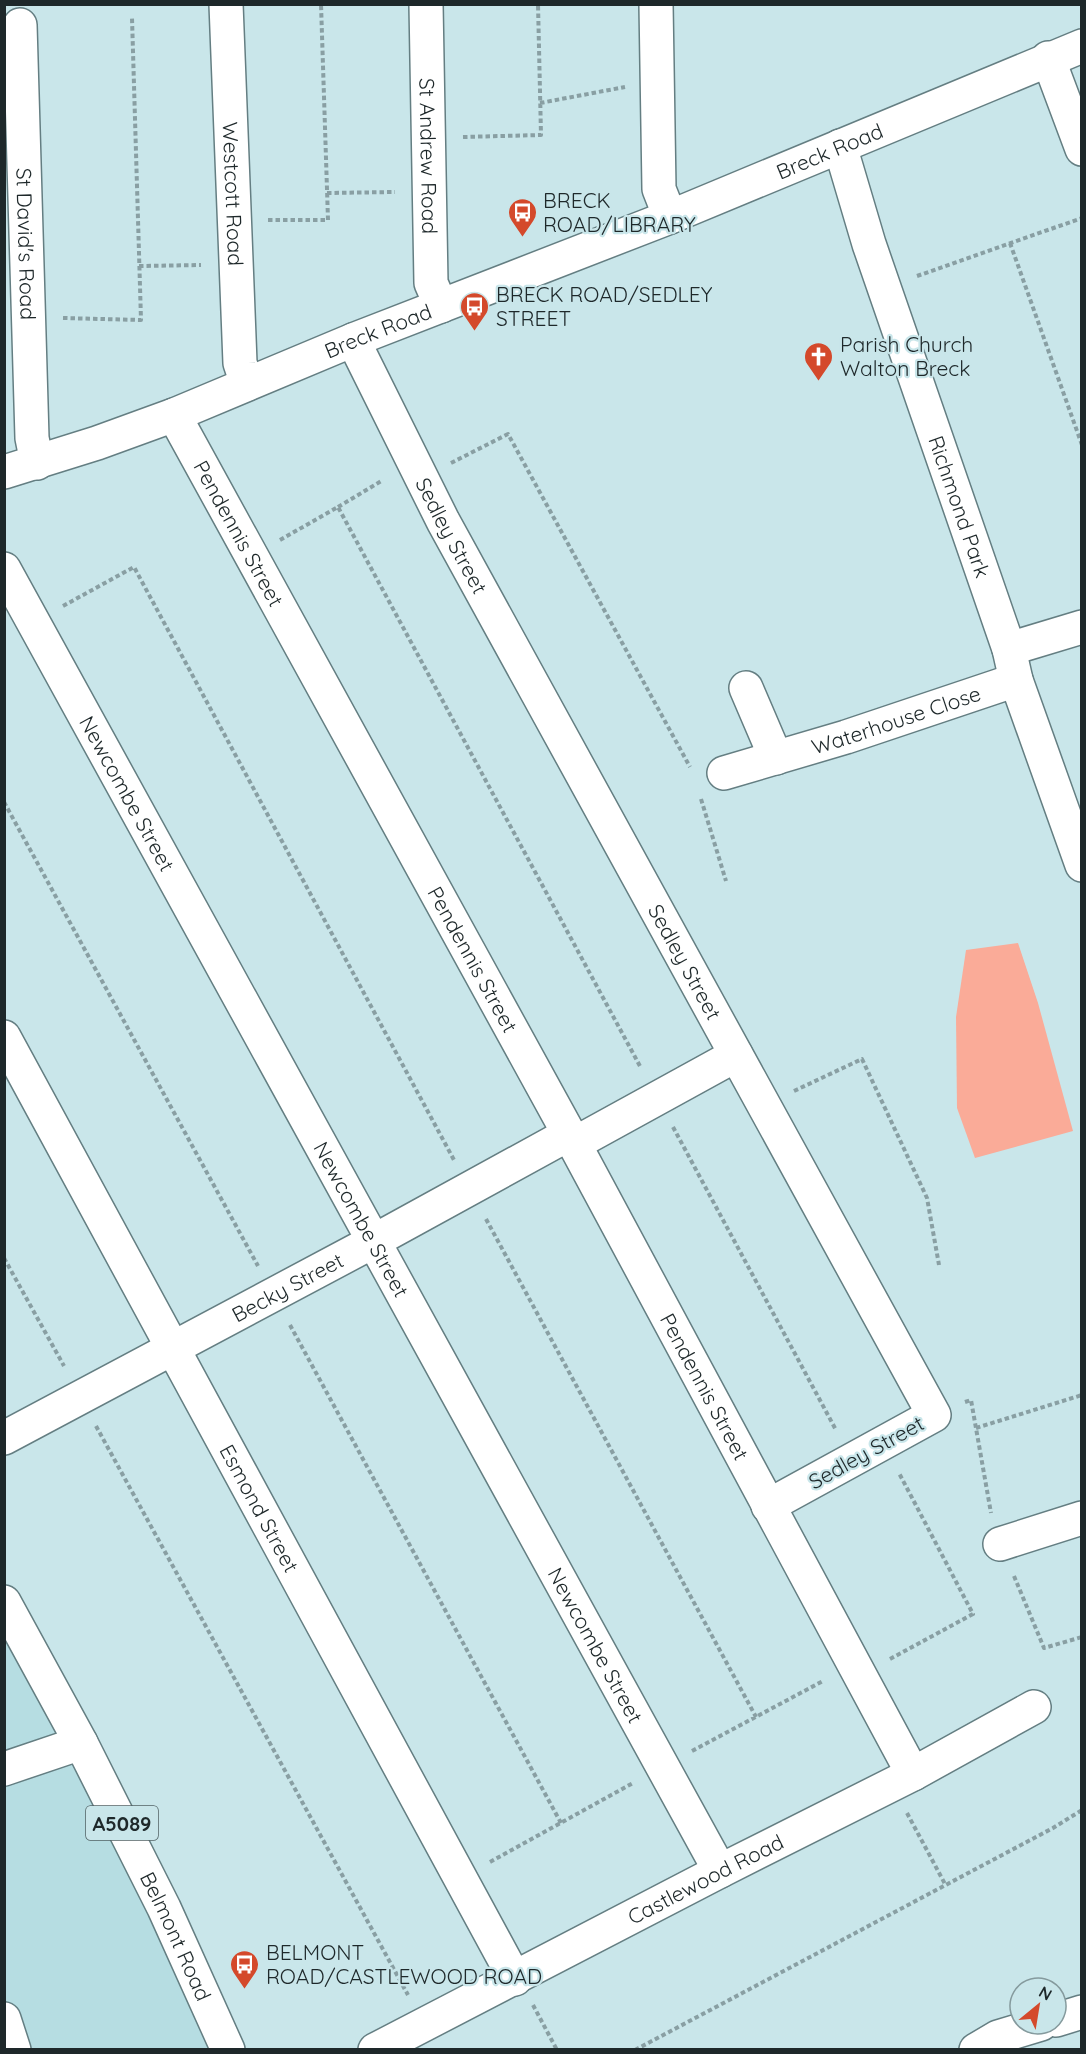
<svg xmlns="http://www.w3.org/2000/svg" width="1086" height="2054" viewBox="0 0 1086 2054" font-family="Quicksand,sans-serif">
  <style>
    .built { fill: #b6dde2 }
    .green { fill: #faab98 }
    .lines { fill: none; stroke-linecap: round; stroke-linejoin: round }
    .minor-casing { stroke: #647e82; stroke-width: 36 }
    .major-casing { stroke: #647e82; stroke-width: 36 }
    .highway-casing { stroke: #647e82; stroke-width: 36 }
    .path { stroke: #899fa3; stroke-width: 4; stroke-dasharray: 4.5 3; stroke-linecap: butt }
    .minor { stroke: #fff; stroke-width: 33 }
    .major { stroke: #fff; stroke-width: 33 }
    .highway { stroke: #fff; stroke-width: 33 }
    .labels { text-anchor: middle; dominant-baseline: central; stroke-width: 4.5; stroke-linejoin: round; paint-order: stroke }
    .shield { fill: #c9e6ea; stroke: #516164; stroke-width: 1.5 }
    .shield-label { font-size: 20px; font-weight: bold; fill: #1e282a }
    .street-label { font-size: 21px; fill: #1e282a; stroke: #c9e6ea }
    .poi-label { font-size: 21px; fill: #1e282a; stroke: #c9e6ea; text-anchor: start }
  </style>
  <rect width="100%" height="100%" fill="#c9e6ea"/>
  <path class="built" d="M 4,1602 L 228,2049 L 5,2049 Z"/>
  <path class="green" d="M 1018,943 L 1038,1003 L 1073,1131 L 975,1158 L 957,1108 L 956,1017 L 966,950 Z"/>
  <g class="lines">
    <defs>
      <g id="minor">
        <path id="s1" d="M 226,4 L 240,363 L 247,384"/>
        <path id="s2" d="M 426,4 L 431,283 L 441,306"/>
        <path d="M 656,4 L 659,189 L 670,217"/>
        <path id="s3" d="M 20,25 L 32,438 L 37,463"/>
        <path d="M 1048,58 L 1082,149"/>
        <path id="s4" d="M 840,146 L 869,244 L 1009,649 L 1016,680 L 1082,865"/>
        <path id="s5" d="M 353,340 L 443,521 L 934,1415 L 768,1506"/>
        <path id="s6" d="M 174,415 L 569,1134 L 913,1774"/>
        <path id="s7" d="M 4,569 L 720,1871"/>
        <path d="M 1009,649 L 1082,627"/>
        <path d="M 746,688 L 776,758"/>
        <path id="s8" d="M 724,773 L 846,737 L 1016,680"/>
        <path id="s9" d="M 4,1037 L 515,1979"/>
        <path d="M 574,1144 L 736,1055"/>
        <path id="s10" d="M 4,1438 L 374,1241 L 569,1134"/>
        <path d="M 1000,1544 L 1082,1518"/>
        <path d="M 4,1769 L 81,1743"/>
        <path d="M 4,2019 L 14,2050"/>
        <path d="M 1056,2020 L 1082,2012"/>
        <path id="s11" d="M 375,2050 L 720,1871 L 913,1774 L 1034,1707"/>
        <path d="M 976,2050 L 998,2037 L 1041,2024"/>
      </g>
      <g id="major">
        <path id="s12" d="M 4,472 L 97,443 L 174,415 L 353,340 L 670,217 L 1082,46"/>
      </g>
      <g id="highway">
        <path id="s13" d="M 4,1602 L 81,1743 L 164,1908 L 228,2050"/>
      </g>
    </defs>
    <use href="#minor" class="minor-casing"/>
    <use href="#major" class="major-casing"/>
    <use href="#highway" class="highway-casing"/>
    <path class="path" d="M 540,103 L 625,87
      M 463,137 L 541,135 L 538,4
      M 327,193 L 395,192
      M 268,220 L 328,220 L 321,4
      M 1010,243 L 1082,445
      M 139,266 L 201,265
      M 917,276 L 1082,218
      M 63,318 L 141,320 L 132,18
      M 451,463 L 508,434 L 690,767
      M 338,507 L 383,480
      M 280,540 L 338,507 L 641,1068
      M 63,606 L 134,567 L 454,1160
      M 701,799 L 726,881
      M 4,802 L 258,1266
      M 794,1091 L 862,1059 L 927,1198 L 939,1265
      M 673,1127 L 836,1430
      M 486,1219 L 756,1717
      M 4,1258 L 64,1366
      M 290,1325 L 561,1823
      M 965,1402 L 971,1400 L 991,1513
      M 96,1426 L 408,1995
      M 976,1428 L 1082,1395
      M 1014,1576 L 1044,1648 L 1082,1637
      M 890,1659 L 973,1614 L 899,1473
      M 692,1751 L 823,1681
      M 907,1813 L 945,1884
      M 490,1862 L 633,1783
      M 533,2005 L 557,2050
      M 635,2050 L 1053,1828 L 1082,1810"/>
    <use href="#minor" class="minor"/>
    <use href="#major" class="major"/>
    <use href="#highway" class="highway"/>
  </g>
  <defs>
    <symbol id="bus-pin" viewBox="-11 -11 22 30"><path d="M0 17L-7.5 6A9.5 9.5 0 1 1 7.5 6Z" fill="#d4492b" stroke="#c9e6ea"/><path d="M-5-6H5V4H4V6H2V4H-2V6H-4V4H-5ZM-3.5-4V0h7V-4ZM-3.5 1.2v1.5H-2V1.2ZM2 1.2v1.5H3.5V1.2Z" fill="#fff"/></symbol>
    <symbol id="church-pin" viewBox="-11 -11 22 30"><path d="M0 17L-7.5 6A9.5 9.5 0 1 1 7.5 6Z" fill="#d4492b" stroke="#c9e6ea"/><path d="M-1.2-6h2.4v3.5h3.3v2.4h-3.3V6h-2.4V-.1h-3.3v-2.4h3.3Z" fill="#fff"/></symbol>
  </defs>
  <g fill-rule="evenodd">
    <use href="#bus-pin" x="506" y="196" width="33" height="45"/>
    <use href="#bus-pin" x="458" y="290" width="33" height="45"/>
    <use href="#church-pin" x="802" y="340" width="33" height="45"/>
    <use href="#bus-pin" x="228" y="1948" width="33" height="45"/>
  </g>
  <g class="labels">
    <rect class="shield" x="86" y="1806" width="72" height="34" rx="4.5"/>
    <g class="shield-label">
      <text x="122" y="1823">A5089</text>
    </g>
    <g class="street-label">
      <text stroke="none"><textPath href="#s12" startOffset="886">Breck Road</textPath></text>
      <text stroke="none"><textPath href="#s2" startOffset="152">St Andrew Road</textPath></text>
      <text stroke="none"><textPath href="#s1" startOffset="190">Westcott Road</textPath></text>
      <text stroke="none"><textPath href="#s3" startOffset="219">St David's Road</textPath></text>
      <text stroke="none"><textPath href="#s12" startOffset="400">Breck Road</textPath></text>
      <text stroke="none"><textPath href="#s4" startOffset="380">Richmond Park</textPath></text>
      <text stroke="none"><textPath href="#s6" startOffset="135">Pendennis Street</textPath></text>
      <text stroke="none"><textPath href="#s5" startOffset="219">Sedley Street</textPath></text>
      <text stroke="none"><textPath href="#s8" startOffset="180">Waterhouse Close</textPath></text>
      <text stroke="none"><textPath href="#s7" startOffset="256">Newcombe Street</textPath></text>
      <text stroke="none"><textPath href="#s6" startOffset="621">Pendennis Street</textPath></text>
      <text stroke="none"><textPath href="#s5" startOffset="705">Sedley Street</textPath></text>
      <text stroke="none"><textPath href="#s7" startOffset="742">Newcombe Street</textPath></text>
      <text stroke="none"><textPath href="#s10" startOffset="321">Becky Street</textPath></text>
      <text stroke="none"><textPath href="#s6" startOffset="1107">Pendennis Street</textPath></text>
      <text transform="translate(866 1452) rotate(-29)">Sedley Street</text>
      <text stroke="none"><textPath href="#s9" startOffset="536">Esmond Street</textPath></text>
      <text stroke="none"><textPath href="#s7" startOffset="1228">Newcombe Street</textPath></text>
      <text stroke="none"><textPath href="#s11" startOffset="372">Castlewood Road</textPath></text>
      <text stroke="none"><textPath href="#s13" startOffset="376">Belmont Road</textPath></text>
    </g>
    <g class="poi-label">
      <text x="543" y="200">BRECK<tspan x="543" dy="24">ROAD/LIBRARY</tspan></text>
      <text x="496" y="294">BRECK ROAD/SEDLEY<tspan x="496" dy="24">STREET</tspan></text>
      <text x="840" y="344">Parish Church<tspan x="840" dy="24">Walton Breck</tspan></text>
      <text x="266" y="1952">BELMONT<tspan x="266" dy="24">ROAD/CASTLEWOOD ROAD</tspan></text>
    </g>
  </g>
  <rect width="1086" height="2054" fill="none" stroke="#1e282a" stroke-width="12"/>
  <g transform="translate(1038 2006) rotate(30)"><circle r="28" fill="#c9e6ea" stroke="#859a9d" stroke-width="1.5"/>
  <path d="M0-4.5L10 22L0 15L-10 22Z" fill="#d4492b"/>
  <text y="-9" font-size="16" font-weight="bold" text-anchor="middle" fill="#1e282a">N</text>
  </g>
</svg>
